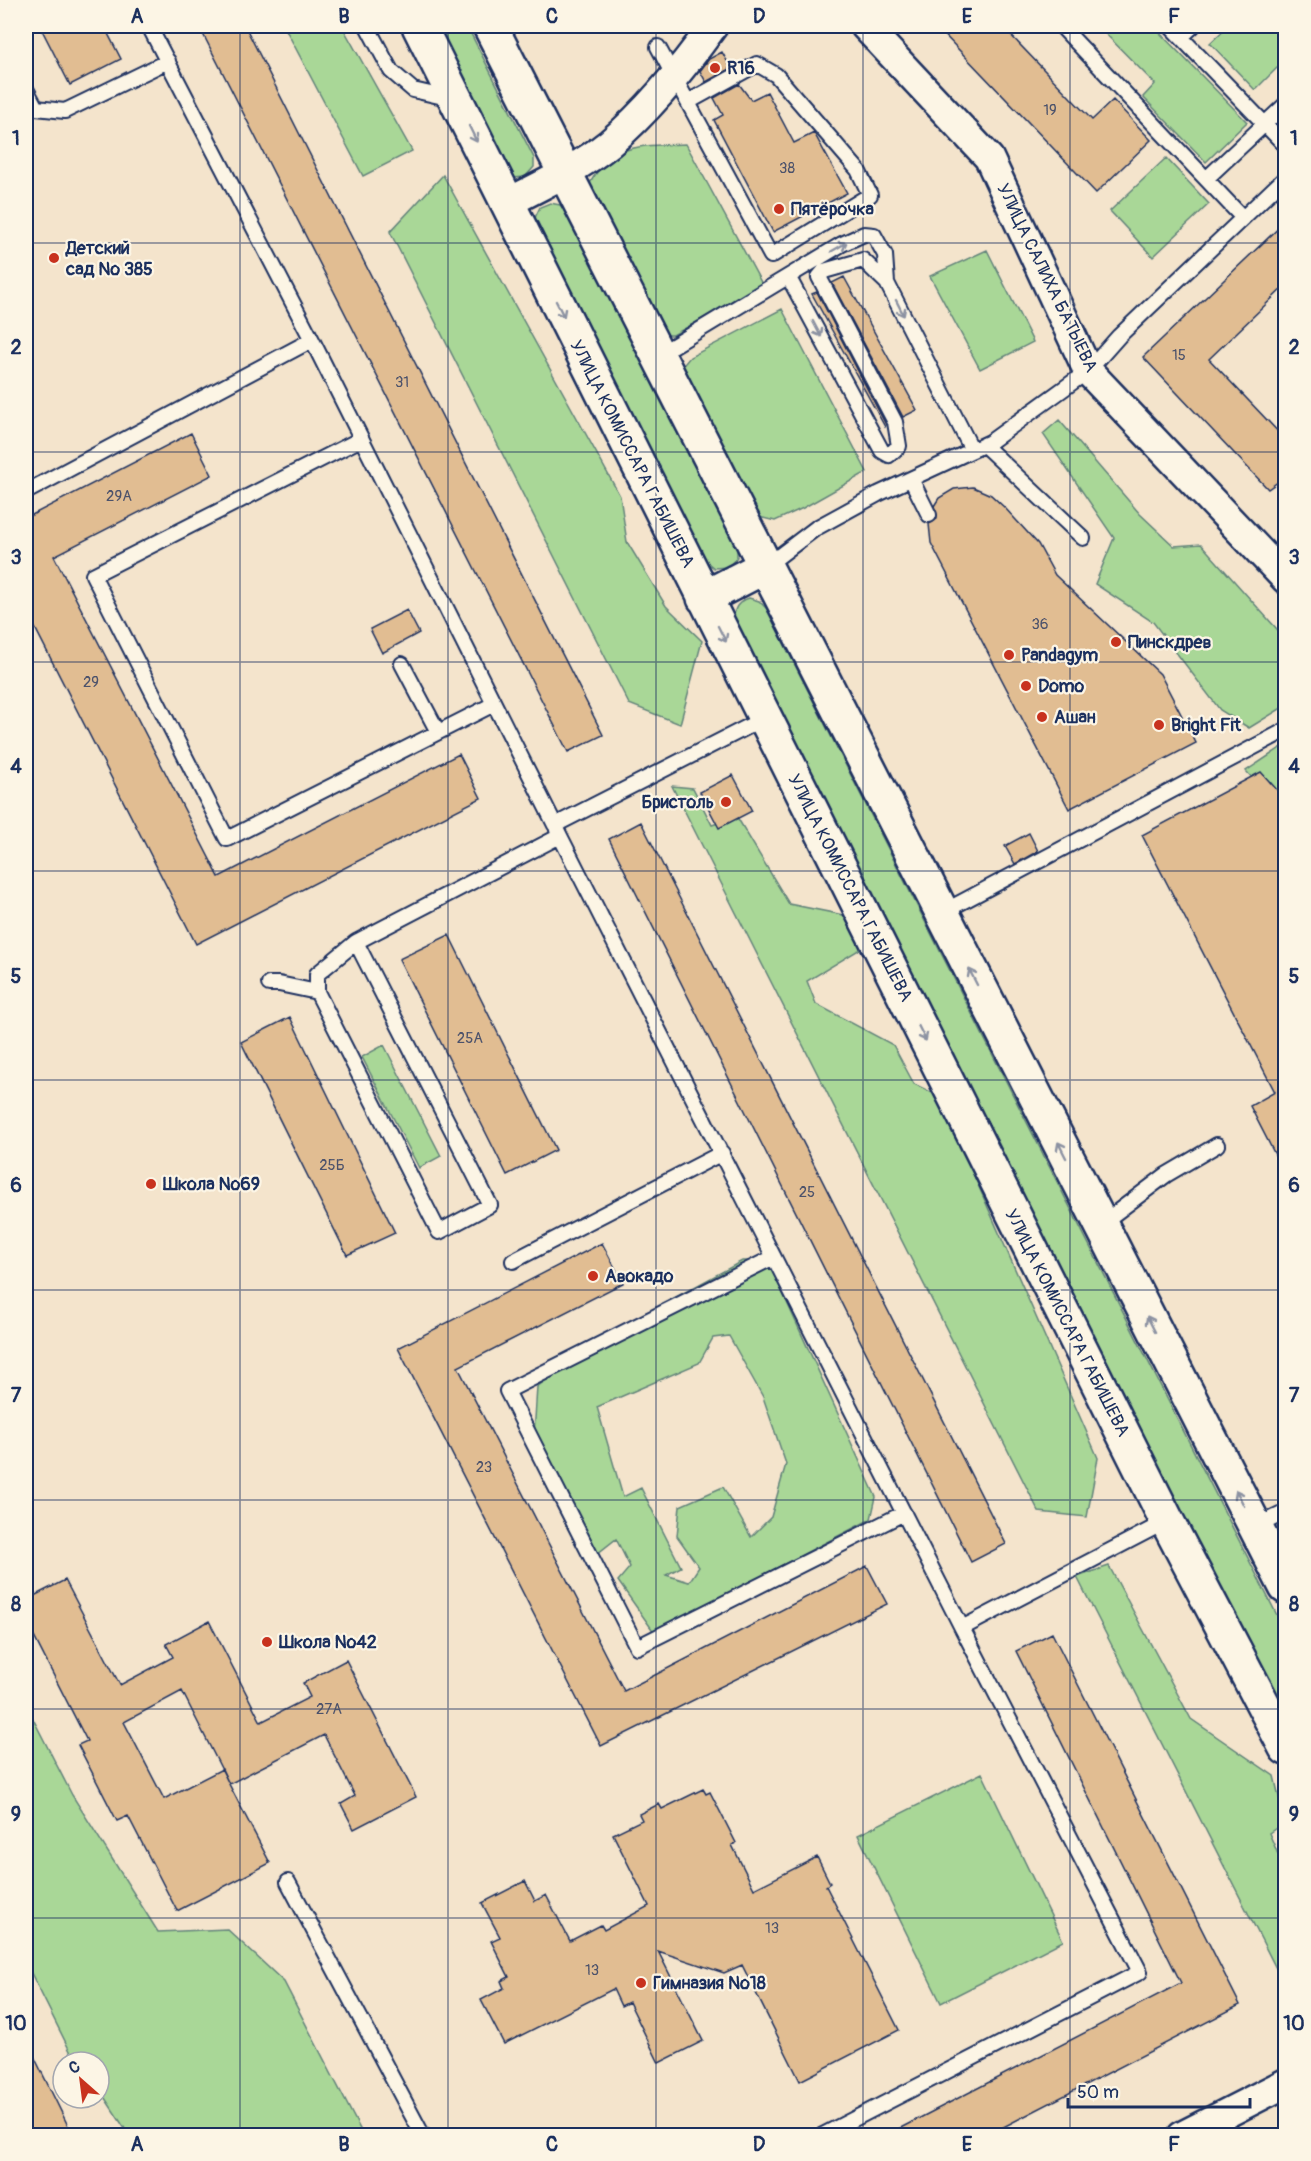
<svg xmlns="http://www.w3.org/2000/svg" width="1311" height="2161" viewBox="0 0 1311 2161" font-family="Pangolin,sans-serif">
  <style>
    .green { fill: #a9d797; stroke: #62837a; stroke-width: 1.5; fill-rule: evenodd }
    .building { fill: #e1bd92; stroke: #1b2f5e; stroke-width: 1.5; fill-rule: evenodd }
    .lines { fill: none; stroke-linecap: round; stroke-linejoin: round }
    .service-casing { stroke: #1b2f5e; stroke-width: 18 }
    .minor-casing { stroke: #1b2f5e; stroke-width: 33 }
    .tertiary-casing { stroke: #1b2f5e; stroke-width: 38 }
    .service { stroke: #fcf5e5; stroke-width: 14 }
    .minor { stroke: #fcf5e5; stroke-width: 28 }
    .tertiary { stroke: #fcf5e5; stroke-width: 33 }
    .oneway { stroke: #8c92a2 }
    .grid { fill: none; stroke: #1b2f5e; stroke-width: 1.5; stroke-opacity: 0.55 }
    .poi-dot { fill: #c8321e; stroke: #fcf5e5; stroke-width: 2 }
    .labels { text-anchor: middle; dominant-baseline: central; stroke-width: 4.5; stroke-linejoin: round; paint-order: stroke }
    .number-label { font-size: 15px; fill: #4c526b }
    .poi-label { font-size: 18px; font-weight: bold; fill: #1b2f5e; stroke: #fcf5e5; text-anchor: start }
    .street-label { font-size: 18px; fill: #1b2f5e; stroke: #fcf5e5 }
    .neatline { fill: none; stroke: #1b2f5e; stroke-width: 2 }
    .grid-label { font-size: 20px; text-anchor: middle; font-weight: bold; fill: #1b2f5e }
  </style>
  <rect width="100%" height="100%" fill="#f4e4cc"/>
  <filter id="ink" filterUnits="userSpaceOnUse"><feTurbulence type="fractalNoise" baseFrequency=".0167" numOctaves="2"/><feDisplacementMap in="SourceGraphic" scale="12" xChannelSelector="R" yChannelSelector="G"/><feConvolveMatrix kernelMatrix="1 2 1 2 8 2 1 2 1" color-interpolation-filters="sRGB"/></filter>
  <g filter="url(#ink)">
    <path class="green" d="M 284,26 L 342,26 L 412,151 L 363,176 Z
      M 430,26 L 467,26 L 534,158 L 534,167 L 525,177 L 513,178 Z
      M 1098,26 L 1153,26 L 1247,122 L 1206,162 L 1143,97 L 1155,84 Z
      M 1228,26 L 1285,26 L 1285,60 L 1255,90 L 1210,43 Z
      M 686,144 L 763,286 L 673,335 L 667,335 L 653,325 L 586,191 C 609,142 638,146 686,144 Z
      M 1166,158 L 1209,204 L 1153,257 L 1110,211 Z
      M 443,175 L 620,496 L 627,542 L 666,606 L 702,641 L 680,724 L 629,704 L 390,232 Z
      M 550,203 L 560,205 L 565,210 L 737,546 L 737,557 L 728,567 L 714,568 L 703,559 L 533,222 L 540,207 Z
      M 987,250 L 1033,342 L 980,369 L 930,276 Z
      M 782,309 L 867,472 L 803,508 L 775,521 L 755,516 L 680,369 L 690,357 Z
      M 1059,420 L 1140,514 L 1174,546 L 1201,544 L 1285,638 L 1285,706 L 1249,728 L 1220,710 L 1153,622 L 1095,584 L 1114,538 L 1043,434 Z
      M 749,598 L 759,601 L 766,608 L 1285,1631 L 1285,1719 L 735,624 C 732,611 737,602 749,598 Z
      M 1285,745 L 1285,815 L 1246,771 Z
      M 672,786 L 693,788 L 712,825 L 737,817 L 789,904 L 848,916 L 862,948 L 807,981 L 816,1004 L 893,1045 L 914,1084 L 939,1096 L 1098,1458 L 1087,1517 L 1039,1512 Z
      M 384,1045 L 441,1156 L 419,1168 L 362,1057 Z
      M 742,1261 L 768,1261 L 876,1497 L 871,1519 L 654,1632 L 618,1581 L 630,1567 L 616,1539 L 593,1557 L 534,1435 L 537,1387 L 599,1339 ZM 729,1336 L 763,1397 L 786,1464 L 771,1517 L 751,1537 L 723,1487 L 680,1506 L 677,1536 L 699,1567 L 689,1582 L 666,1575 L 681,1567 L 641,1488 L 623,1497 L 597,1407 L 699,1363 L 713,1338 Z
      M 1109,1566 L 1191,1719 L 1274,1776 L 1285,1822 L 1269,1833 L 1281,1861 L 1285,1860 L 1285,1986 L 1077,1577 Z
      M 26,1705 L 72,1795 L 158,1932 L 227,1929 L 284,1982 L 363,2135 L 129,2135 L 99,2089 L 99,2062 L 78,2062 L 72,2055 L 26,1963 Z
      M 982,1773 L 1063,1941 L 941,2003 L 858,1835 Z"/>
    <path class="building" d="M 40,26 L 104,26 L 121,59 L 70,85 Z
      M 199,26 L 245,26 L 603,735 L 568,752 Z
      M 936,26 L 1002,26 L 1092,120 L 1113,100 L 1151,140 L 1096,193 Z
      M 722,52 L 731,68 L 706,82 L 700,71 L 709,59 Z
      M 739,84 L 751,100 L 767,92 L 794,143 L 814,133 L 847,193 L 773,232 L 714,120 L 723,115 L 714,98 Z
      M 1286,221 L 1286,285 L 1209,359 L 1286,440 L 1286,476 L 1268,489 L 1143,357 Z
      M 844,277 L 917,410 L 903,417 L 832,283 Z
      M 817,292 L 886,425 L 885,427 L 812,294 Z
      M 191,433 L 212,475 L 54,556 L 219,877 L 459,754 L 481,798 L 196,944 L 26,610 L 26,518 Z
      M 973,487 L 991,495 L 1005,508 L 1038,544 L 1055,575 L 1160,674 L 1196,743 L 1069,809 L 931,543 L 929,524 L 937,519 L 934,506 L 939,498 L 954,489 Z
      M 407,610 L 419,633 L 382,653 L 370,629 Z
      M 1261,772 L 1286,800 L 1286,1176 L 1250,1106 L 1275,1092 L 1142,835 Z
      M 733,775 L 752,811 L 719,828 L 700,792 Z
      M 641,822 L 1006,1544 L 971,1562 L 609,839 Z
      M 1029,833 L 1038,851 L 1015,864 L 1005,846 Z
      M 449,935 L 556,1150 L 507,1175 L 399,959 Z
      M 290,1017 L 395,1233 L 347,1255 L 241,1042 Z
      M 602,1243 L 623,1283 L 458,1367 L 624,1691 L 867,1566 L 887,1604 L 601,1746 L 398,1348 Z
      M 65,1580 L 120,1685 L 173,1657 L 166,1644 L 209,1621 L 261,1722 L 310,1697 L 303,1683 L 346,1660 L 416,1797 L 354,1829 L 341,1804 L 355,1796 L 324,1735 L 229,1784 L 270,1863 L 177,1911 L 128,1816 L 117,1821 L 78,1745 L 87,1741 L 26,1621 L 26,1600 ZM 182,1691 L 229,1784 L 222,1769 L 164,1799 L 124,1722 Z
      M 1052,1633 L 1240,2005 L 986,2136 L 885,2136 L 1181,1983 L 1016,1651 Z
      M 703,1789 L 706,1794 L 710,1792 L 736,1843 L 732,1845 L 754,1889 L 817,1857 L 830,1883 L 826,1886 L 899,2030 L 800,2081 L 742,1965 L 724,1973 L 658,1951 L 703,2041 L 659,2063 L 629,2002 L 621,2006 L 613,1989 L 504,2044 L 481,2000 L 504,1988 L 501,1981 L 509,1977 L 491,1941 L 500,1937 L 482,1903 L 525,1881 L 535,1901 L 546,1895 L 570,1941 L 601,1925 L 604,1930 L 649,1906 L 613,1834 L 642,1820 L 639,1814 L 659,1804 L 662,1809 Z
      M 26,2040 L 73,2136 L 26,2136 Z"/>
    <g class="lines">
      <defs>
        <path id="service" d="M 149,26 L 312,340 L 555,825 L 765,718
          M 367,26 L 391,71 L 413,90 L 452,99
          M 1061,26 L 1243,218
          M 1170,26 L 1286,146
          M 1181,37 L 1193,26
          M 658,47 L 771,256 L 870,195 L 858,170 L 776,75 L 757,64 L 688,102
          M 26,89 L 36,108 L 65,111 L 168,61
          M 1206,179 L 1286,104
          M 789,278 L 882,451 L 889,455 L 899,446 L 895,422 L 819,277 L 824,271 L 863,260 L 887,283 L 972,450
          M 658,355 L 842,244 L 864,234 L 874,235 L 885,255 L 887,283
          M 361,439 L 93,575 L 227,839 L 492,705
          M 984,445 L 1083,538
          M 911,479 L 929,515
          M 26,492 L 312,340
          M 766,566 L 816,528 L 878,494 L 990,442 L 1088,371 L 1119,336 L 1286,177
          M 402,664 L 438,732
          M 560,836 L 962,1628 L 1167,1521
          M 941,913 L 1286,730
          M 356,942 L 317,974 L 317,992 L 439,1232 L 490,1205 L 356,942 L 560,836 L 557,830
          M 269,984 L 279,984 L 317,992
          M 1098,1221 L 1113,1215 L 1166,1175 L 1217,1145
          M 772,1258 L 507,1391 L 637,1647 L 904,1513
          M 513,1261 L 722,1153
          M 1255,1527 L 1286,1512
          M 288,1882 L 423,2136
          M 821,2136 L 1140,1972 L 962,1628"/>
        <path id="minor" d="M 865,26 L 989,158 L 1088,371 L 1286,579
          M 507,203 C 542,185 579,168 610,143 C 650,109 683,68 713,26
          M 1182,2136 L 1286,2083"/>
        <path id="tertiary" d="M 419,26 L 1167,1521 L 1286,1748
          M 490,26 L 1286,1587
          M 704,598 L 764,567"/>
      </defs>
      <use href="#service" class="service-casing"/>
      <use href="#minor" class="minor-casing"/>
      <use href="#tertiary" class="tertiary-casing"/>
      <use href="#service" class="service"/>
      <use href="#minor" class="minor"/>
      <use href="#tertiary" class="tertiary"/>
    </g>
    <defs><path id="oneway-shaft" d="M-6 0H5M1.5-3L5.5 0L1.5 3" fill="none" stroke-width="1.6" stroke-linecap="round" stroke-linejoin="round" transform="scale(1.5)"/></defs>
    <g class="oneway">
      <use href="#oneway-shaft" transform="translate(473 134) rotate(64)"/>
      <use href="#oneway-shaft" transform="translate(839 247) rotate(-30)"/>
      <use href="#oneway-shaft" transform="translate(900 308) rotate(63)"/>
      <use href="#oneway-shaft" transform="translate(560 309) rotate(63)"/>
      <use href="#oneway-shaft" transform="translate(817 329) rotate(62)"/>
      <use href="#oneway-shaft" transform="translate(722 634) rotate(63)"/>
      <use href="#oneway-shaft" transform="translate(973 977) rotate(-117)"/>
      <use href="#oneway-shaft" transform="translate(922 1033) rotate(63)"/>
      <use href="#oneway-shaft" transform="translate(1062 1150) rotate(-117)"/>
      <use href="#oneway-shaft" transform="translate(1151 1324) rotate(-117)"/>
      <use href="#oneway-shaft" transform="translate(1240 1498) rotate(-117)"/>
    </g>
  </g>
  <path class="grid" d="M 240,26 L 240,2136M 448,26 L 448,2136M 656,26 L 656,2136M 863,26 L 863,2136M 1070,26 L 1070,2136M 26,243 L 1286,243M 26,452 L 1286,452M 26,662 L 1286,662M 26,871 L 1286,871M 26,1080 L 1286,1080M 26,1290 L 1286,1290M 26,1500 L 1286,1500M 26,1709 L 1286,1709M 26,1918 L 1286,1918"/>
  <g class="poi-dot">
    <circle cx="715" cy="68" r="6"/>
    <circle cx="779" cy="209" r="6"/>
    <circle cx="54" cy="258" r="6"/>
    <circle cx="1116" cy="642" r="6"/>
    <circle cx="1009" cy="655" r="6"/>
    <circle cx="1026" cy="686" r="6"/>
    <circle cx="1042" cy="717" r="6"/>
    <circle cx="1159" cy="725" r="6"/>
    <circle cx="726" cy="802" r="6"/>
    <circle cx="151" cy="1184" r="6"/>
    <circle cx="593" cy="1276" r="6"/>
    <circle cx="267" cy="1642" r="6"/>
    <circle cx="641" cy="1983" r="6"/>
  </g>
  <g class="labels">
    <g class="number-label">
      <text x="1050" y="110">19</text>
      <text x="787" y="168">38</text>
      <text x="1179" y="355">15</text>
      <text x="402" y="382">31</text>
      <text x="119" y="496">29А</text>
      <text x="1040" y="624">36</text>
      <text x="91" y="682">29</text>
      <text x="470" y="1038">25А</text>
      <text x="332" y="1165">25Б</text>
      <text x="807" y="1192">25</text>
      <text x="484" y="1467">23</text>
      <text x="329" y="1709">27А</text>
      <text x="772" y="1928">13</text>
      <text x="592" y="1970">13</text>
    </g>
    <g class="poi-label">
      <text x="727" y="68">R16</text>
      <text x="791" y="209">Пятёрочка</text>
      <text x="66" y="248">Детский<tspan x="66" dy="21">сад № 385</tspan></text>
      <text x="1128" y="642">Пинскдрев</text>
      <text x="1021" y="655">Pandagym</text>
      <text x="1038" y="686">Domo</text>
      <text x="1054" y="717">Ашан</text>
      <text x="1171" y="725">Bright Fit</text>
      <text x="714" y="802" text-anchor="end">Бристоль</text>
      <text x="163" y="1184">Школа №69</text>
      <text x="605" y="1276">Авокадо</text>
      <text x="279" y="1642">Школа №42</text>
      <text x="653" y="1983">Гимназия №18</text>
    </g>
    <g class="street-label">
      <text transform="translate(1047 278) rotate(64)">УЛИЦА САЛИХА БАТЫЕВА</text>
      <text transform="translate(632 454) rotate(63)">УЛИЦА КОМИССАРА ГАБИШЕВА</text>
      <text transform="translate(850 888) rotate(63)">УЛИЦА КОМИССАРА ГАБИШЕВА</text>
      <text transform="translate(1067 1323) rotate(63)">УЛИЦА КОМИССАРА ГАБИШЕВА</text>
    </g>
  </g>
  <rect width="1311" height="2161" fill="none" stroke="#fcf5e5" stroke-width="66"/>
  <g transform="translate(81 2080) rotate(332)"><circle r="28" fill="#fcf5e5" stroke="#a2a6af" stroke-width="1.5"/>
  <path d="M0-4.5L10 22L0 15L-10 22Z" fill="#c8321e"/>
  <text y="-9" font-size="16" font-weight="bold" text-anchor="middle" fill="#1b2f5e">С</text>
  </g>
  <path d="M1068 2098v9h182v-9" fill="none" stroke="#1b2f5e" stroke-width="3"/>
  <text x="1077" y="2098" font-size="18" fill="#1b2f5e" stroke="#fcf5e5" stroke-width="4.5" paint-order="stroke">50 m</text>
  <rect x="33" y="33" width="1245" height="2095" class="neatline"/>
  <g class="grid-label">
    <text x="137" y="23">A</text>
    <text x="344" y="23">B</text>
    <text x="552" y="23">C</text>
    <text x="759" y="23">D</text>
    <text x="967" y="23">E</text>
    <text x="1174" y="23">F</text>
    <text x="16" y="145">1</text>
    <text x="1294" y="145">1</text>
    <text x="16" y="354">2</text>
    <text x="1294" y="354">2</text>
    <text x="16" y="564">3</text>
    <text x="1294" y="564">3</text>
    <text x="16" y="773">4</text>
    <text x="1294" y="773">4</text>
    <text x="16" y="983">5</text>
    <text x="1294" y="983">5</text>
    <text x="16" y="1192">6</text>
    <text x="1294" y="1192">6</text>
    <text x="16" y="1402">7</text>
    <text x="1294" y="1402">7</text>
    <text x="16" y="1611">8</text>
    <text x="1294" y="1611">8</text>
    <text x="16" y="1821">9</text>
    <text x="1294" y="1821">9</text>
    <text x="16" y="2030">10</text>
    <text x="1294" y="2030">10</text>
    <text x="137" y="2151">A</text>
    <text x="344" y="2151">B</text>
    <text x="552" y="2151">C</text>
    <text x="759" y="2151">D</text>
    <text x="967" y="2151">E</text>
    <text x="1174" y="2151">F</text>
  </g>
</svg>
